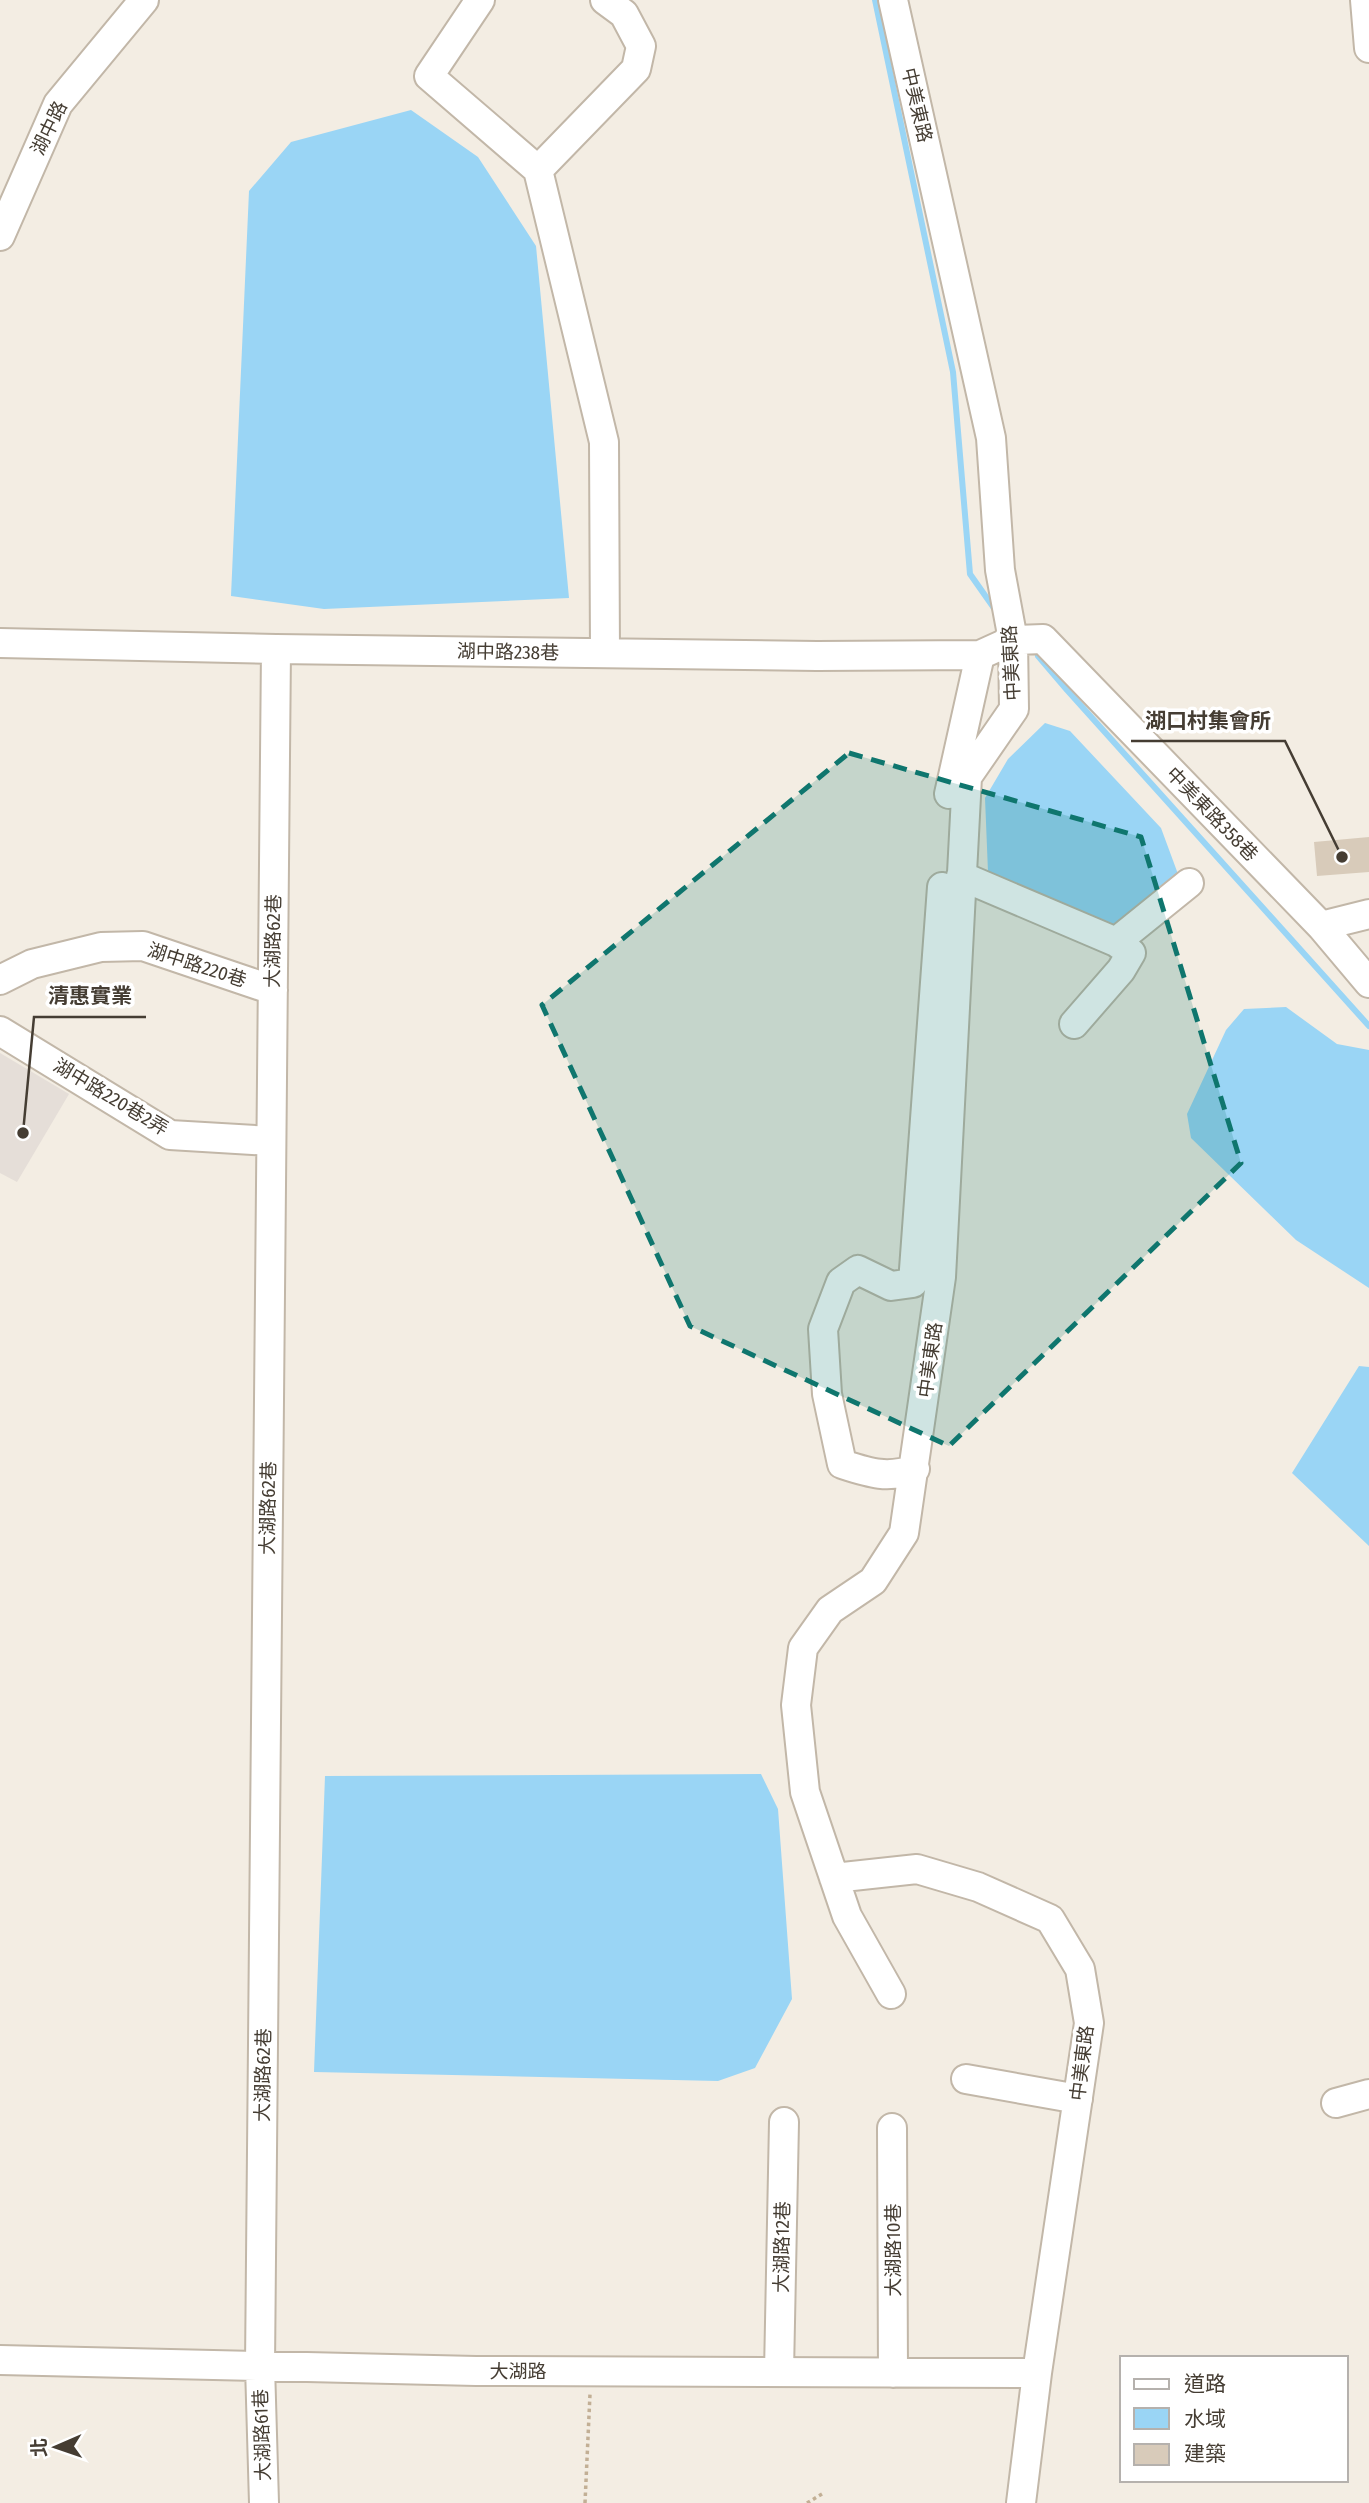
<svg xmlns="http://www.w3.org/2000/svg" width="1369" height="2503" viewBox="0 0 1369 2503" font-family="'Fira Sans Condensed','Noto Sans TC',sans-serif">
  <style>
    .industrial { fill: #e5ded8 }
    .water { fill: #9ad5f5 }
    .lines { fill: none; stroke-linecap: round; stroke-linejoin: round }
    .stream { stroke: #9ad5f5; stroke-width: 6 }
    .building { fill: #d8cbba }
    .minor-casing { stroke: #c2b7a8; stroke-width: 32 }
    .path { stroke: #c2af95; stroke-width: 3.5; stroke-dasharray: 3.5 3.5; stroke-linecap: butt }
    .minor { stroke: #fff; stroke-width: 28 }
    .marked { fill: #0f766e; fill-opacity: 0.2; stroke: #0f766e; stroke-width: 5; stroke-dasharray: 14 9; stroke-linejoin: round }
    .labels { text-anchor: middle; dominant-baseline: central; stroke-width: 7; stroke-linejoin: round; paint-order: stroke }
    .street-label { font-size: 19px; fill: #453d33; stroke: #fff }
    .leader { fill: none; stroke: #453d33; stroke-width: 2.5 }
    .callout-dot { fill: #453d33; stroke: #fff; stroke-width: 2.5 }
    .callout-label { font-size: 21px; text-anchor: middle; font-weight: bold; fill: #453d33; stroke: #fff; stroke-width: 7; stroke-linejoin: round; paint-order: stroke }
  </style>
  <rect width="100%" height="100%" fill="#f3ede3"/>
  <path class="industrial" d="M 0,1053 L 69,1094 L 17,1182 L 0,1173 Z"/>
  <path class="water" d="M 411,110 L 478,157 L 536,246 L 569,598 L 324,609 L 231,596 L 249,191 L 291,142 Z
    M 1045,723 L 1070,731 L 1161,828 L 1178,874 L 1113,932 L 988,872 L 985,798 L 1008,759 Z
    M 1286,1007 L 1337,1044 L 1369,1050 L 1369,1288 L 1296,1240 L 1191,1138 L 1187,1114 L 1226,1030 L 1244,1009 Z
    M 1359,1366 L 1369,1367 L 1369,1546 L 1292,1473 Z
    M 761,1774 L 778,1809 L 792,1999 L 755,2068 L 718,2081 L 314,2072 L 325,1776 Z"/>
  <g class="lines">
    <path class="stream" d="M 875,0 L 953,372 L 970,574 L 996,611
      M 1038,656 L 1067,690 L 1369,1026"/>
  </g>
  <path class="building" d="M 1369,837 L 1369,872 L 1317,876 L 1314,842 Z"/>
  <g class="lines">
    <defs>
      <path id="minor" d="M 480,0 L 429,76 L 538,170 L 604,442 L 605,653
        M 1365,0 L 1369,48
        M 538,170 L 636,69 L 641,46 L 624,14 L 605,0
        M 0,236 L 58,104 L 144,0
        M 0,643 L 276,649 L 817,656 L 980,655 L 1013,640 L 1043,639 L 1321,926 L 1369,983
        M 949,794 L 980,655
        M 961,876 L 1116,942 L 1189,883
        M 1321,926 L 1369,914
        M 0,980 L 32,964 L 101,947 L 143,946 L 273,990
        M 1074,1024 L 1121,970 L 1131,953 L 1116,942
        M 0,1031 L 170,1135 L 271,1141
        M 915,1469 C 887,1479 870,1473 842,1464 L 827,1394 L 823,1329 L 841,1282 L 858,1270 L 891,1286 L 913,1283 L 942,887
        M 834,1878 L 917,1869 L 978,1887 L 1050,1919 L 1080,1969 L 1089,2023 L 1037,2373 L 1021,2503
        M 891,1994 L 847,1916 L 805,1792 L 796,1705 L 803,1648 L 830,1610 L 873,1581 L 904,1533 L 941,1277 L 967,777 L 1014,709 L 1013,640 L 1000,570 L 991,438 L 893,0
        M 966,2079 L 1078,2099
        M 1336,2103 L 1369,2094
        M 892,2128 L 893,2373
        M 0,2360 L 476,2371 L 1037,2373
        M 779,2372 L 784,2122
        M 264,2503 L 260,2366 L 276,649"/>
    </defs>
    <use href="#minor" class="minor-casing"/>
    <path class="path" d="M 585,2503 L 590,2394
      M 807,2503 L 822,2494"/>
    <use href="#minor" class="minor"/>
  </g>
  <path class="marked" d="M 849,753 L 1141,837 L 1241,1163 L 949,1446 L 690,1326 L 542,1005 Z"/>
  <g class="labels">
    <g class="street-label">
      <text transform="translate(917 105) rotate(77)">中美東路</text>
      <text transform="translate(49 128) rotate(-64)">湖中路</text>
      <text transform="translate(508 652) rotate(1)">湖中路238巷</text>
      <text transform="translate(1011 663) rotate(-93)">中美東路</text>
      <text transform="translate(1212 814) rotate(46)">中美東路358巷</text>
      <text transform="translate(273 941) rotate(-89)">大湖路62巷</text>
      <text transform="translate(197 965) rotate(18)">湖中路220巷</text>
      <text transform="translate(111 1097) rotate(31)">湖中路220巷2弄</text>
      <text transform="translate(930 1360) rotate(-82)">中美東路</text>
      <text transform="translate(268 1508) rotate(-89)">大湖路62巷</text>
      <text transform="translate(1082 2063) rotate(-83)">中美東路</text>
      <text transform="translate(263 2075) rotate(-89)">大湖路62巷</text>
      <text transform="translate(782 2247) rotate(-89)">大湖路12巷</text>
      <text transform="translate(893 2250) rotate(-90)">大湖路10巷</text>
      <text x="518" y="2371">大湖路</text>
      <text transform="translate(262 2435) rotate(-92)">大湖路61巷</text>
    </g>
  </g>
  <path class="leader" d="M1342 857L1285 741H1131M23 1133L34 1017H146"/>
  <g class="callout-dot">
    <circle cx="1342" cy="857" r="7"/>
    <circle cx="23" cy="1133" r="7"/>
  </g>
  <g class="callout-label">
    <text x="1208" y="728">湖口村集會所</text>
    <text x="90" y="1003">清惠實業</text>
  </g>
  <rect x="1120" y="2356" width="228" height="126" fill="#ffffff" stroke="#b5b1ad" stroke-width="2"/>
  <rect x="1134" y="2379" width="35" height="10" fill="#ffffff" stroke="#b5b1ad" stroke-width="2"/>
  <text x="1184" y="2391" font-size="21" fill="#453d33">道路</text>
  <rect x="1134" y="2408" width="35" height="21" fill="#9ad5f5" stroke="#b5b1ad" stroke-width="2"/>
  <text x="1184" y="2426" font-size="21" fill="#453d33">水域</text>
  <rect x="1134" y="2444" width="35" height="21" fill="#d8cbba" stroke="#b5b1ad" stroke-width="2"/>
  <text x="1184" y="2461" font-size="21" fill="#453d33">建築</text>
  <g transform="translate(56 2447) rotate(268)" stroke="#ffffff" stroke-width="5" paint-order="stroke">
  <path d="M0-5L12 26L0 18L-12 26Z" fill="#453d33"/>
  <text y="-10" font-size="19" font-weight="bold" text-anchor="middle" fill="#453d33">北</text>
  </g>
</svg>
